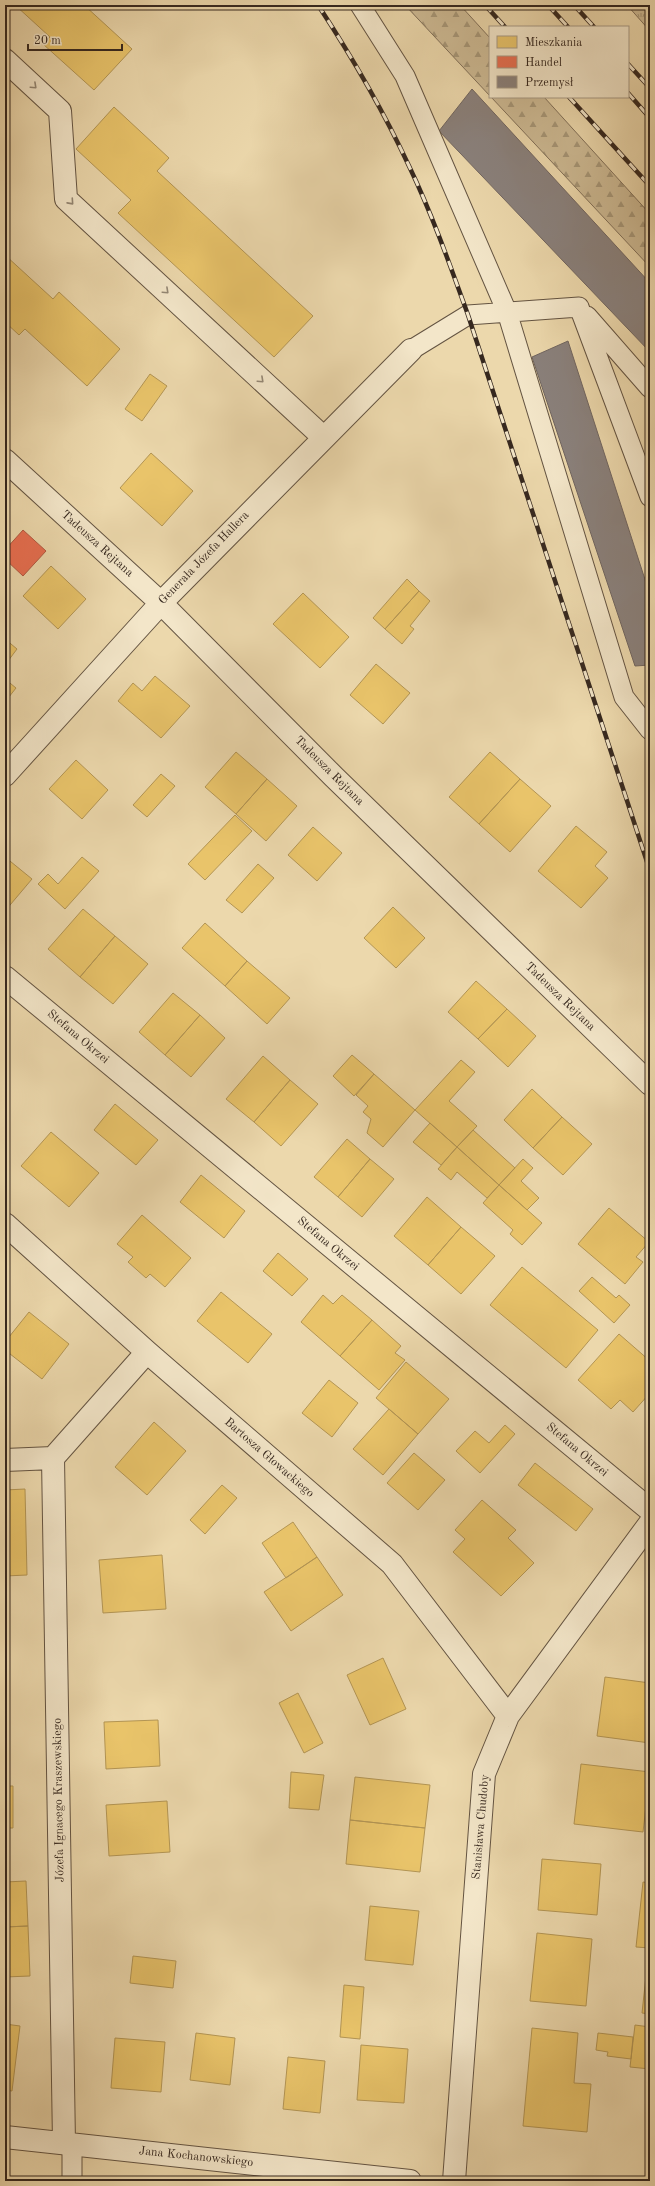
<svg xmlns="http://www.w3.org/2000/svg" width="655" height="2186" viewBox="0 0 655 2186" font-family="'Old Standard TT',serif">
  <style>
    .grass { fill: url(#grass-tufts); stroke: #82715a }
    .forest { fill: url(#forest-firs); stroke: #82715a }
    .homes { fill: #e9c46a; stroke: #b39554 }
    .shops { fill: #e76f51; stroke: #b25a42 }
    .industry { fill: #8a817c; stroke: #716660 }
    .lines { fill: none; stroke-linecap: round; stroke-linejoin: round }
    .service-casing { stroke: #645442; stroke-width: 21 }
    .minor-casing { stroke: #645442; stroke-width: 24 }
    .service { stroke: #f3e6c9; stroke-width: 19 }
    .minor { stroke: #f3e6c9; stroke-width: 22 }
    .rail-casing { stroke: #36281f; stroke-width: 4.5 }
    .rail { stroke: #f3e6c9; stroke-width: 3; stroke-dasharray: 9; stroke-linecap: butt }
    .oneway { stroke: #948774 }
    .labels { text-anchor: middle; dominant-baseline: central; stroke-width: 4; stroke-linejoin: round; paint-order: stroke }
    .street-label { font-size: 12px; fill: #36281f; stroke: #f3e6c9 }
  </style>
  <defs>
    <pattern id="grass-tufts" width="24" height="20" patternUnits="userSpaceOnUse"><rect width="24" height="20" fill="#cdba94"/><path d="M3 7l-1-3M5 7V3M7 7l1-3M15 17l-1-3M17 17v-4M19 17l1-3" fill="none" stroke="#a79778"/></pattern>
    <pattern id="forest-firs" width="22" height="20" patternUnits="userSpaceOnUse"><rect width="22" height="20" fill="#cdba94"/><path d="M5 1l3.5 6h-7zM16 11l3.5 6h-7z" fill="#a79778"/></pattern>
  </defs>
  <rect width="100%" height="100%" fill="#ecd8ac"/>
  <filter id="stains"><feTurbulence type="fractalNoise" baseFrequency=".005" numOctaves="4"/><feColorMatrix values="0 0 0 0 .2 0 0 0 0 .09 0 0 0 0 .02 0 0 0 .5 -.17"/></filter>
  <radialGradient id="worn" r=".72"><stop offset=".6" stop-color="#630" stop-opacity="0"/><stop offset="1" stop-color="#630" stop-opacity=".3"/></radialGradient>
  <path class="grass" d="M 627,5 L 650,5 L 650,31 Z"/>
  <path class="forest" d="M 405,5 L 460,5 L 490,38 L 490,96 Z
    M 491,97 L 544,97 L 650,214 L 650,267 Z"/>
  <path class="homes" d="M 15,5 L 84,5 L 132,49 L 94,90 L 43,44 L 50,37 Z
    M 114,107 L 169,158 L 157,171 L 313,316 L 274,357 L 118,213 L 131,200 L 76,149 Z
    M 5,255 L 53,299 L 59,292 L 120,349 L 87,386 L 25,329 L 19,335 L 5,322 Z
    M 150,374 L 167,386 L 142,421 L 125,409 Z
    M 151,453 L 193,491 L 162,526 L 120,488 Z
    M 51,566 L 86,599 L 58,629 L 23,596 Z
    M 407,579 L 419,591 L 385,629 L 373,618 Z
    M 419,591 L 430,601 L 410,626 L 414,629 L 402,644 L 385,629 Z
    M 303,593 L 349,637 L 320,668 L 273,624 Z
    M 5,639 L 17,649 L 5,665 Z
    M 376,664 L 410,693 L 383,724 L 350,695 Z
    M 155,676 L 190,706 L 161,738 L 118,701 L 133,683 L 142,691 Z
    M 5,679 L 16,688 L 5,702 Z
    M 236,752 L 267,779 L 236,814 L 205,787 Z
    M 490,752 L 520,779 L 479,824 L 449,797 Z
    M 76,760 L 108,790 L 82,819 L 49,789 Z
    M 161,774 L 175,786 L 147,817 L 133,805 Z
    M 267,779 L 297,806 L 266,841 L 236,814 Z
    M 520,779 L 551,806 L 510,852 L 479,824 Z
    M 235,815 L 252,831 L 205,880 L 188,864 Z
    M 576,826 L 607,852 L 595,866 L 608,878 L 581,908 L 538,871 Z
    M 313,827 L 342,853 L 317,881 L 288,855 Z
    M 5,857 L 32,879 L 5,911 Z
    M 82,857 L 99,871 L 65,909 L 38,884 L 48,874 L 58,884 Z
    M 258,864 L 274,878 L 242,913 L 226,900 Z
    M 393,907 L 425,938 L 396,968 L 364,938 Z
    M 83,909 L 115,936 L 80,977 L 48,949 Z
    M 205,923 L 247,961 L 225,986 L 182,948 Z
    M 115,936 L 148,964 L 113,1004 L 80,977 Z
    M 247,961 L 290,998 L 267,1024 L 225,986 Z
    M 476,981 L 507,1009 L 478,1039 L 448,1012 Z
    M 173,993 L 200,1015 L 165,1055 L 139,1032 Z
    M 507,1009 L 536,1036 L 508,1067 L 478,1039 Z
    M 200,1015 L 225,1038 L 191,1077 L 165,1055 Z
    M 352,1055 L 374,1074 L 354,1096 L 333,1076 Z
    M 263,1056 L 290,1080 L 254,1122 L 226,1099 Z
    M 461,1060 L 475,1072 L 449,1101 L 477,1126 L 457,1147 L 415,1110 Z
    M 374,1074 L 415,1110 L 383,1147 L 367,1133 L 371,1119 L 363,1112 L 368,1106 L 356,1095 Z
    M 290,1080 L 318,1104 L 281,1146 L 254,1122 Z
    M 532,1089 L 562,1117 L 533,1148 L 504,1120 Z
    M 115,1104 L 158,1140 L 136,1165 L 94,1130 Z
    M 562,1117 L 592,1144 L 563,1175 L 533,1148 Z
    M 430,1123 L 457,1147 L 441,1165 L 413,1142 Z
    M 473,1130 L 515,1168 L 499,1185 L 457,1147 Z
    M 51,1132 L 99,1173 L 69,1207 L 21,1166 Z
    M 347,1139 L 370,1159 L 338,1197 L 314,1177 Z
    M 457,1147 L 499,1185 L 487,1198 L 457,1172 L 451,1180 L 438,1169 Z
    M 370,1159 L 394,1179 L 362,1217 L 338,1197 Z
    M 523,1159 L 533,1168 L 521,1181 L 539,1198 L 527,1210 L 499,1185 Z
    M 201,1175 L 245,1211 L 224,1238 L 180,1202 Z
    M 499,1185 L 542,1223 L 522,1245 L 510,1234 L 513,1230 L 483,1203 Z
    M 427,1197 L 461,1227 L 428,1265 L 394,1236 Z
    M 609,1208 L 649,1242 L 636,1257 L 643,1262 L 625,1284 L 578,1244 Z
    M 142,1215 L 191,1258 L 165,1287 L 150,1274 L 146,1278 L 128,1262 L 133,1257 L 117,1244 Z
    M 461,1227 L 495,1256 L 461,1294 L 428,1265 Z
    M 278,1253 L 308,1279 L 292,1296 L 263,1271 Z
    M 522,1267 L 598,1330 L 566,1368 L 490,1305 Z
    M 592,1277 L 616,1298 L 619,1295 L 630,1305 L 614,1323 L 579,1291 Z
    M 221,1292 L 272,1334 L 248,1363 L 197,1321 Z
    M 323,1295 L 333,1304 L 342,1295 L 372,1320 L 340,1356 L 301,1322 Z
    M 29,1312 L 69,1344 L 42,1379 L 5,1350 L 5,1342 Z
    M 372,1320 L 401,1346 L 395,1353 L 405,1360 L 379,1390 L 340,1356 Z
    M 619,1334 L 650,1361 L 650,1393 L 633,1412 L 620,1400 L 611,1409 L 578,1380 Z
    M 406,1362 L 449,1399 L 418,1434 L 376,1398 Z
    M 329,1380 L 358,1403 L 332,1437 L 302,1413 Z
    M 389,1409 L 418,1434 L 383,1475 L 353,1449 Z
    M 154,1422 L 186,1451 L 147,1495 L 115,1467 Z
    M 505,1425 L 515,1434 L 480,1473 L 456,1451 L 475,1431 L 489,1443 Z
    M 414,1453 L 445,1480 L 418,1510 L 387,1483 Z
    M 535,1463 L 593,1509 L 576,1531 L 518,1485 Z
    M 222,1485 L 237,1498 L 205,1534 L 190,1520 Z
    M 25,1489 L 27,1575 L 5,1576 L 5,1490 Z
    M 482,1500 L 516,1530 L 508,1538 L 534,1563 L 501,1596 L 453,1552 L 465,1539 L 455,1530 Z
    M 293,1522 L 317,1557 L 286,1578 L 262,1543 Z
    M 162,1555 L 166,1609 L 103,1613 L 99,1560 Z
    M 317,1557 L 343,1595 L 291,1631 L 264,1592 Z
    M 383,1658 L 406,1709 L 370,1725 L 347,1675 Z
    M 605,1677 L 650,1683 L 650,1743 L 597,1736 Z
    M 298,1693 L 323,1743 L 304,1753 L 279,1703 Z
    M 158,1720 L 160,1766 L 106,1769 L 104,1722 Z
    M 581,1764 L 650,1772 L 643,1832 L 574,1824 Z
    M 291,1772 L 324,1775 L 319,1810 L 289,1808 Z
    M 355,1777 L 430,1785 L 425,1828 L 350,1820 Z
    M 5,1786 L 13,1786 L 13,1828 L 5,1828 Z
    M 167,1801 L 170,1852 L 109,1856 L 106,1805 Z
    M 350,1820 L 425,1828 L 420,1872 L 346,1864 Z
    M 542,1859 L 601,1864 L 597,1915 L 538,1910 Z
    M 26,1881 L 28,1926 L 5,1927 L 5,1882 Z
    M 643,1882 L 650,1883 L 650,1948 L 636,1947 Z
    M 370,1906 L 419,1911 L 413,1965 L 365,1960 Z
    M 28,1926 L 30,1976 L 5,1977 L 5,1927 Z
    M 537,1933 L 592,1939 L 586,2006 L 530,2001 Z
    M 649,1948 L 650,1948 L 650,2014 L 642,2013 Z
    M 133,1956 L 176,1961 L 173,1988 L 130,1983 Z
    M 344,1985 L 364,1987 L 360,2039 L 340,2037 Z
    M 5,2024 L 20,2026 L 12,2091 L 5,2090 Z
    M 635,2025 L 650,2027 L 650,2069 L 630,2067 Z
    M 532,2028 L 578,2033 L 574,2083 L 591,2084 L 587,2132 L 523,2126 Z
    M 196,2033 L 235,2038 L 230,2085 L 190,2080 Z
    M 598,2033 L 633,2037 L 631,2059 L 607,2056 L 608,2052 L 596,2050 Z
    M 115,2038 L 165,2042 L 161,2092 L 111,2088 Z
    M 361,2045 L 408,2049 L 404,2103 L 357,2100 Z
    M 288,2057 L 325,2061 L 320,2113 L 283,2109 Z"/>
  <path class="shops" d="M 23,530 L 46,551 L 23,576 L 5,559 L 5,550 Z"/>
  <path class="industry" d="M 472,89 L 650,283 L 650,352 L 439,131 Z
    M 568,341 L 650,595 L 650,665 L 635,666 L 532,357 Z"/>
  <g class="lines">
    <defs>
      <path id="service" d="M 360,5 L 405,76 L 507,312 L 624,697 L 650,730
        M 579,307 L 650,497
        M 587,316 L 650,388
        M 411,350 L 468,315 L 579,307
        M 72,2181 L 72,2144"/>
      <path id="minor" d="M 5,60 L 60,111 L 66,199 L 323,437
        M 5,460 L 161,603 L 334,777 L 650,1084
        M 5,775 L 161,603 L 411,350
        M 5,977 L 650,1510
        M 5,1224 L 147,1352 L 392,1564 L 508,1716
        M 53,1458 L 64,2143
        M 5,1460 L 53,1458 L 147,1352
        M 5,2137 L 410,2181
        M 454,2181 L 484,1774 L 508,1716 L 650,1523"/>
    </defs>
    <use href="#service" class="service-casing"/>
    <use href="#minor" class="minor-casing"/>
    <use href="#service" class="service"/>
    <use href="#minor" class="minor"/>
    <defs>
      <path id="rail" d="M 318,5 C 352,57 383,110 409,166 C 432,214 450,265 468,315 L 650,871
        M 485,5 L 505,27
        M 548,5 L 568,27
        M 574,5 L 594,27
        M 628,64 L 650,88
        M 628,93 L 650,118
        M 569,97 L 650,186"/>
    </defs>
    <use href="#rail" class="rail-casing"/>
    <use href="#rail" class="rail"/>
  </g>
  <defs><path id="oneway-chevron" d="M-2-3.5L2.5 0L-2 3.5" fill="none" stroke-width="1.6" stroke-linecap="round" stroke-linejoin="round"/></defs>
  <g class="oneway">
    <use href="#oneway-chevron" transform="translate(34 86) rotate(43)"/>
    <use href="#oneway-chevron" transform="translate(71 202) rotate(48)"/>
    <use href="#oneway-chevron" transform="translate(166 291) rotate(43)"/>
    <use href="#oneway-chevron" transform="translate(261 380) rotate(43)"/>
  </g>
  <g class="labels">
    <g class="street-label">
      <text transform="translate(97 544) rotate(42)">Tadeusza Rejtana</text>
      <text transform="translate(204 558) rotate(-46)">Generała Józefa Hallera</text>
      <text transform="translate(329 771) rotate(45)">Tadeusza Rejtana</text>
      <text transform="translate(560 997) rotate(44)">Tadeusza Rejtana</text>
      <text transform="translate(78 1037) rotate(40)">Stefana Okrzei</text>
      <text transform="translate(328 1244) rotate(40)">Stefana Okrzei</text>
      <text transform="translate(577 1450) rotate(40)">Stefana Okrzei</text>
      <text transform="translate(269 1458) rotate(41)">Bartosza Głowackiego</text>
      <text transform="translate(59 1800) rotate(-91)">Józefa Ignacego Kraszewskiego</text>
      <text transform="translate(481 1827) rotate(-85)">Stanisława Chudoby</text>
      <text transform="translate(196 2157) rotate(6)">Jana Kochanowskiego</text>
    </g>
  </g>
  <rect width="655" height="2186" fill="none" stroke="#ecd8ac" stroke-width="20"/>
  <rect x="6" y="6" width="643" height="2174" fill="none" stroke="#36281f" stroke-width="2"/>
  <rect x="10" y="10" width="635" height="2166" fill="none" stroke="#36281f"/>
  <rect x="489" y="26" width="140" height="72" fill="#f3e6c9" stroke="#a79a85"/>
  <rect x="497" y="36" width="20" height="12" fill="#e9c46a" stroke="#a79a85"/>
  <text x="525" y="46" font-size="12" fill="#36281f">Mieszkania</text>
  <rect x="497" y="56" width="20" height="12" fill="#e76f51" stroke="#a79a85"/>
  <text x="525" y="66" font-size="12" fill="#36281f">Handel</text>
  <rect x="497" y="76" width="20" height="12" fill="#8a817c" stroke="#a79a85"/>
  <text x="525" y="86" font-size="12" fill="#36281f">Przemysł</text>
  <path d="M28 44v6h94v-6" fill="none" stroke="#36281f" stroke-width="2"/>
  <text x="34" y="44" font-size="12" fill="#36281f" stroke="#f3e6c9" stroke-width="3" paint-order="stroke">20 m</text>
  <rect width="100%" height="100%" filter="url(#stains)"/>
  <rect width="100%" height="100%" fill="url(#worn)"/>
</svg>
